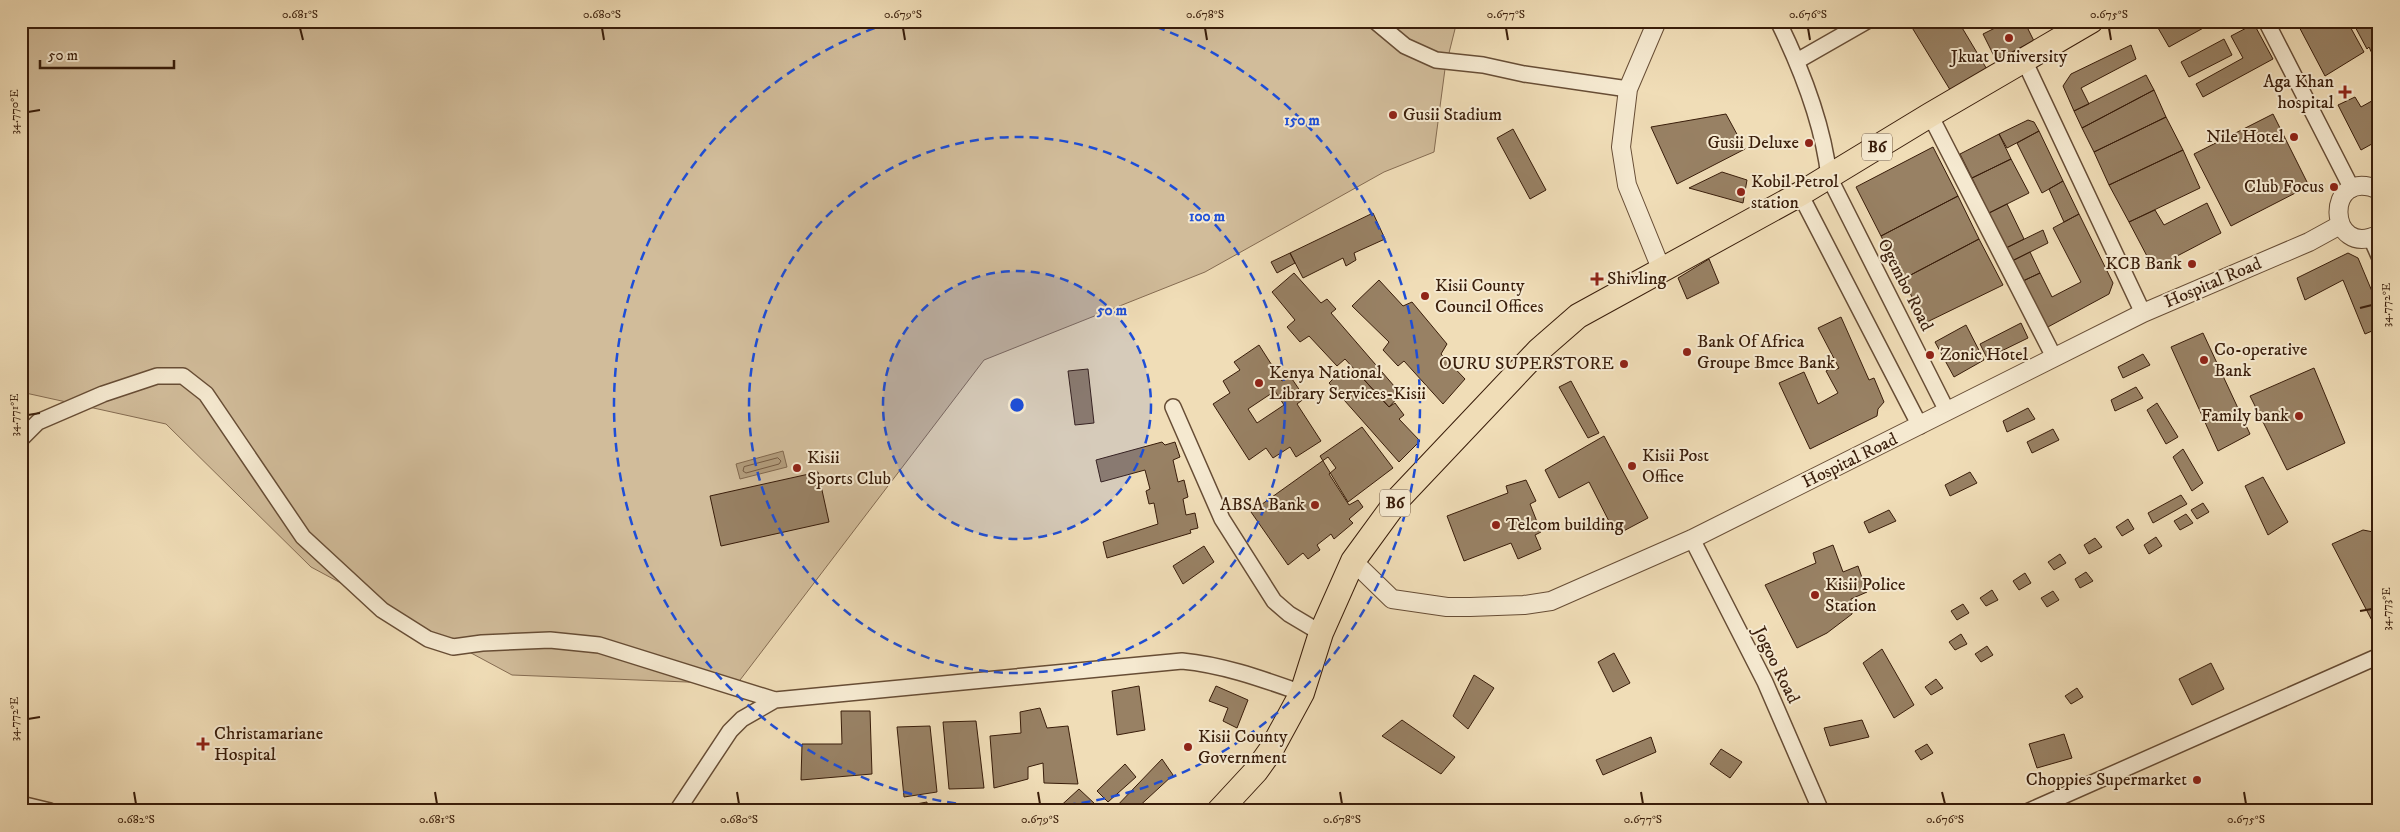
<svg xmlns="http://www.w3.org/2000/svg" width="2400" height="832" viewBox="0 0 2400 832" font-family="'IM FELL DW Pica',serif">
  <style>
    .green { fill: #d1bc9a; stroke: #856c52 }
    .water { fill: #b29c7c; stroke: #82694e }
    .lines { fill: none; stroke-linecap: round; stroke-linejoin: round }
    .shore { stroke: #765c43; stroke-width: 1 }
    .building { fill: #988164; stroke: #391d0a; fill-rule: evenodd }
    .minor-casing { stroke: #674d35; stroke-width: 18 }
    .tertiary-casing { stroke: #674d35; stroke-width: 20 }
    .trunk-casing { stroke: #391d0a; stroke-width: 26 }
    .minor { stroke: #f5e9d0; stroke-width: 15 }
    .tertiary { stroke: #f5e9d0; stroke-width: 18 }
    .trunk { stroke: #f0ddb7; stroke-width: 24 }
    .ticks { fill: none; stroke: #391d0a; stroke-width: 2 }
    .ring { fill: none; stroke: #1d4ed8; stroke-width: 2.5; stroke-dasharray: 9 6 }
    .poi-dot { fill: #8f2418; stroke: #f5e9d0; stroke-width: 2 }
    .labels { text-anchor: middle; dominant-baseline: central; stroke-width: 4; stroke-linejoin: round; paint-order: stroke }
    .shield { fill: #f5e9d0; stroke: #715a45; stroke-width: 1 }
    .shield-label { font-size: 16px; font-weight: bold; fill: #391d0a }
    .poi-label { font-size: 18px; fill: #391d0a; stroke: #f5e9d0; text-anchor: start }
    .street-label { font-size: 18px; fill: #391d0a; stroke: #f5e9d0 }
    .centre { fill: #1d4ed8; stroke: #f5e9d0; stroke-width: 2.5 }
    .ring-label { font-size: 15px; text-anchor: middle; font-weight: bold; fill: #1d4ed8; stroke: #f5e9d0; stroke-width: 4; stroke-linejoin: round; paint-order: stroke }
    .neatline { fill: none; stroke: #391d0a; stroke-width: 2 }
    .ticks-label { font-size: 12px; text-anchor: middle; fill: #391d0a }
  </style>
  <rect width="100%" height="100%" fill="#f0ddb7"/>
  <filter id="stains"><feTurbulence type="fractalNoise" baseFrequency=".004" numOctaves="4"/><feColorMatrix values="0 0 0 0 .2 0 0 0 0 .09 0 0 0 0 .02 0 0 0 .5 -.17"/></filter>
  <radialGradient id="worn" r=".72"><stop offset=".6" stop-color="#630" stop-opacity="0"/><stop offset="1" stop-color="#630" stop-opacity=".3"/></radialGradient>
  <path class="green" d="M 21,21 L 1457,21 L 1445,69 L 1434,152 L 1384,172 L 1205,272 L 984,360 L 737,684 L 512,675 L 311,567 L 166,424 L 21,392 Z"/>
  <path class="water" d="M 783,451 L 787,467 L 740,479 L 736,464 Z"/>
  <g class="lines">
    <path class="shore" d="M 778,458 L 781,461 L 779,464 L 746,473 L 743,471 L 744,467 Z"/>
  </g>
  <path class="building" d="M 1908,21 L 1958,21 L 1988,71 L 1952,93 Z
    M 2009,21 L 2024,21 L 2034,41 L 1996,60 L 1983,34 Z
    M 2154,21 L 2216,21 L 2169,47 Z
    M 2296,21 L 2347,21 L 2364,52 L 2325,76 Z
    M 2352,21 L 2369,21 L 2379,40 L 2379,61 L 2376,62 L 2369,47 L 2367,49 Z
    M 2254,24 L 2273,59 L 2203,97 L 2196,84 L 2243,58 L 2231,36 Z
    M 2224,39 L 2232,55 L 2189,77 L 2181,62 Z
    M 2131,45 L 2136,59 L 2081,88 L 2089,104 L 2074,111 L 2063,86 L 2071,74 Z
    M 2146,75 L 2154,90 L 2082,128 L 2074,111 Z
    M 2154,90 L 2166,117 L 2094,152 L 2082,128 Z
    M 2355,97 L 2361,107 L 2379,97 L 2379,140 L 2361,150 L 2338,105 Z
    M 1726,114 L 1745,149 L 1677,184 L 1651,127 Z
    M 2273,114 L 2309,186 L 2231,226 L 2194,154 Z
    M 2166,117 L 2183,150 L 2109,185 L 2094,152 Z
    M 2028,120 L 2034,122 L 2039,131 L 2007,148 L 1999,134 Z
    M 1513,129 L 1546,190 L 1530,199 L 1497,138 Z
    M 2039,131 L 2063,181 L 2042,193 L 2017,143 Z
    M 1999,134 L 2011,159 L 1972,178 L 1960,154 Z
    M 1933,147 L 1958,196 L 1881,236 L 1856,187 Z
    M 2183,150 L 2200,188 L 2129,222 L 2109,185 Z
    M 2011,159 L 2029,193 L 1989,213 L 1972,178 Z
    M 1722,172 L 1747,180 L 1743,203 L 1689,188 Z
    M 2063,181 L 2079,214 L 2064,222 L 2049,189 Z
    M 1958,196 L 1979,239 L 1903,279 L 1881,236 Z
    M 2207,203 L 2221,233 L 2160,265 L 2148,258 L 2129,222 L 2155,210 L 2164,225 Z
    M 2007,204 L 2024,239 L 2006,248 L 1989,213 Z
    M 1373,213 L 1385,239 L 1354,253 L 1356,260 L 1346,266 L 1343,258 L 1303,278 L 1290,253 Z
    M 2079,214 L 2113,283 L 2109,294 L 2046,328 L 2023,281 L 2040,273 L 2052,297 L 2081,282 L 2053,228 Z
    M 2043,230 L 2048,243 L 2012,261 L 2006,248 Z
    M 1979,239 L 2003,285 L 1925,323 L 1903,279 Z
    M 2030,252 L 2040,273 L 2023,281 L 2012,261 Z
    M 1290,253 L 1295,263 L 1277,273 L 1271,262 Z
    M 2348,253 L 2358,258 L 2379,308 L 2379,328 L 2365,334 L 2343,280 L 2305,300 L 2297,278 Z
    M 1709,259 L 1719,283 L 1687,299 L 1678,278 Z
    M 1294,273 L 1321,303 L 1327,299 L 1336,309 L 1331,313 L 1401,394 L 1389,407 L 1345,359 L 1337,366 L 1309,336 L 1300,342 L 1287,327 L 1295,320 L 1272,292 Z
    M 1379,280 L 1403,306 L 1412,302 L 1447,344 L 1441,354 L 1465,379 L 1443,404 L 1404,361 L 1398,366 L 1383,350 L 1389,342 L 1352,306 Z
    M 1841,317 L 1869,380 L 1874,378 L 1884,402 L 1878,409 L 1877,416 L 1810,449 L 1779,383 L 1804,372 L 1818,404 L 1838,393 L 1826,371 L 1833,367 L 1835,370 L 1839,368 L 1818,328 Z
    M 2021,323 L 2028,338 L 1987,358 L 1980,344 Z
    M 1966,325 L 1984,360 L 1954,377 L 1935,342 Z
    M 2203,333 L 2250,434 L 2218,451 L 2171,347 Z
    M 1259,345 L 1282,381 L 1290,376 L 1305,398 L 1297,404 L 1321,441 L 1296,457 L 1290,447 L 1273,458 L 1266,448 L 1249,460 L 1213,404 L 1230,393 L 1223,381 L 1240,370 L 1234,362 ZM 1275,391 L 1284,405 L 1257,423 L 1248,409 Z
    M 2143,354 L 2150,365 L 2123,378 L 2118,367 Z
    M 2314,368 L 2345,443 L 2287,470 L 2250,396 Z
    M 1088,369 L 1094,423 L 1075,425 L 1068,371 Z
    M 1343,369 L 1352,378 L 1358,373 L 1389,407 L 1395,403 L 1404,415 L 1399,419 L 1420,441 L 1399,462 L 1329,383 Z
    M 1571,381 L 1599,433 L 1588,438 L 1559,387 Z
    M 2136,387 L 2143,398 L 2115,411 L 2111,400 Z
    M 2157,403 L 2178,437 L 2166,444 L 2147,410 Z
    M 2028,408 L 2035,419 L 2007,432 L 2003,421 Z
    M 1362,427 L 1393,468 L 1348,502 L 1320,456 Z
    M 2053,429 L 2059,440 L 2032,453 L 2027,442 Z
    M 1604,436 L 1648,518 L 1616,535 L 1589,482 L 1559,498 L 1545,470 Z
    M 1162,442 L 1165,445 L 1175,442 L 1180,457 L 1173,460 L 1178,482 L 1184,480 L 1188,497 L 1183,499 L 1186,515 L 1195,513 L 1198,528 L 1190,530 L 1191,533 L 1107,558 L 1103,542 L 1158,524 L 1154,503 L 1149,504 L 1146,491 L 1150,489 L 1145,470 L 1101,482 L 1096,460 Z
    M 2183,449 L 2203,483 L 2192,491 L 2173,457 Z
    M 1328,457 L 1336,468 L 1329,474 L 1349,505 L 1358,500 L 1363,507 L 1349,519 L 1353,523 L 1334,539 L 1331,534 L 1317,545 L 1320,550 L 1308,559 L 1303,553 L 1288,565 L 1251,512 Z
    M 818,472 L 829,522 L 721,546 L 710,496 Z
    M 1970,472 L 1977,483 L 1950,496 L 1945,485 Z
    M 2263,477 L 2288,522 L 2268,535 L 2245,486 Z
    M 1526,480 L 1536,501 L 1530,504 L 1541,532 L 1535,535 L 1541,549 L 1518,559 L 1511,543 L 1464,561 L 1447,516 L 1508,493 L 1506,486 Z
    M 2181,495 L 2187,504 L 2153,523 L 2148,513 Z
    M 2203,503 L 2209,512 L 2197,519 L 2191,510 Z
    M 1889,510 L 1896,521 L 1869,533 L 1864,522 Z
    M 2186,514 L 2193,523 L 2180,530 L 2174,521 Z
    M 2128,519 L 2134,529 L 2122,536 L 2116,527 Z
    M 2363,530 L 2379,533 L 2378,632 L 2332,544 Z
    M 2156,537 L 2162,546 L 2149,554 L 2144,545 Z
    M 2095,538 L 2102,547 L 2089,554 L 2084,545 Z
    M 1833,545 L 1843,572 L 1858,566 L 1867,592 L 1851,599 L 1852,614 L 1827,633 L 1797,648 L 1765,585 L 1816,563 L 1813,553 Z
    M 1204,546 L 1214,562 L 1183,584 L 1173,566 Z
    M 2060,554 L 2066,563 L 2054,570 L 2048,562 Z
    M 2086,572 L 2093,581 L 2080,588 L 2075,579 Z
    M 2025,573 L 2031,583 L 2019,590 L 2013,581 Z
    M 1992,590 L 1998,600 L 1986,606 L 1980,598 Z
    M 2053,591 L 2059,600 L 2047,607 L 2041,598 Z
    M 1963,604 L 1969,613 L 1957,620 L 1951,611 Z
    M 1961,634 L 1967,644 L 1955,650 L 1949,642 Z
    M 1987,646 L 1993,655 L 1981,662 L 1975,654 Z
    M 1882,649 L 1914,705 L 1894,718 L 1863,663 Z
    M 1614,653 L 1630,683 L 1613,692 L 1598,662 Z
    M 2211,663 L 2224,689 L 2192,705 L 2179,679 Z
    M 1474,675 L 1494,688 L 1468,729 L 1453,716 Z
    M 1936,679 L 1943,688 L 1931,695 L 1925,687 Z
    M 1139,686 L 1145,730 L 1117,735 L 1112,691 Z
    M 1216,686 L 1248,700 L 1237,728 L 1223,721 L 1228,708 L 1209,701 Z
    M 2077,688 L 2083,697 L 2071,704 L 2065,696 Z
    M 1040,708 L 1047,728 L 1068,726 L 1078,784 L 1044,783 L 1043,763 L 1028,767 L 1028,779 L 994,788 L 990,736 L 1021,733 L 1020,712 Z
    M 841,711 L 870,711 L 872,774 L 801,780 L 802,744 L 842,744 Z
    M 1402,720 L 1455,757 L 1441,774 L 1382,736 Z
    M 1862,720 L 1869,737 L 1830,746 L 1824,728 Z
    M 976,721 L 984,788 L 949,789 L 943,722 Z
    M 930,726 L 937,792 L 904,797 L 897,727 Z
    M 2064,734 L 2072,758 L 2037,768 L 2029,744 Z
    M 1651,737 L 1656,752 L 1603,775 L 1596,760 Z
    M 1927,744 L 1933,753 L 1921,760 L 1915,751 Z
    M 1721,749 L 1742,762 L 1730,778 L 1710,764 Z
    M 1162,759 L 1173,775 L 1134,811 L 1112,811 Z
    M 1125,764 L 1136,777 L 1108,802 L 1097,791 Z
    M 1079,789 L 1095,804 L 1088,811 L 1055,811 Z
    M 927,802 L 927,811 L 906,811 L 905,806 Z"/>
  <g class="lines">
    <defs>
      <path id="minor" d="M 1375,21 L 1405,46 L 1436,60 L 1483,65 L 1524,74 L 1628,89
        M 1778,21 C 1802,70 1823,123 1829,177 L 1947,411
        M 2266,21 L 2352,189
        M 2024,60 L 2143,313
        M 1797,61 L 1867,21
        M 1930,115 L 2054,357
        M 1800,194 L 1920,426
        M 2371,238 L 2379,256
        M 1173,407 L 1222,519 L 1274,601 L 1289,614 L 1321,633
        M 21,439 L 38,422 L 103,394 L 157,376 L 183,376 L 206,394 L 303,537 L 382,610 L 428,639 L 453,647 L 482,643 L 550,640 L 599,645 L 775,700
        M 1692,539 L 1765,682 L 1821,811
        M 21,804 L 50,811
        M 677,811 L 730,731 L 742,719 L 775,700 L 1182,661 C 1224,665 1262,679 1302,693
        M 2029,811 L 2379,656"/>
      <path id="tertiary" d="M 1657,21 L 1628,89 L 1621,147 L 1627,185 L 1662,271
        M 2379,190 C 2323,165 2327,261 2379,234
        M 1353,561 L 1392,599 L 1447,607 L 1470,607 L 1524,605 L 1551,601 L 1692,539 L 2143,313 L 2309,242 L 2340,225"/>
      <path id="trunk" d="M 1219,811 L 1256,771 L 1271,750 L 1302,693 L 1321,633 L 1353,561 L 1399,498 L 1539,350 L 1578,316 L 1800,194 L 1930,115 L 2091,21"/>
    </defs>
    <use href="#minor" class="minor-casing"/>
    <use href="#tertiary" class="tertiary-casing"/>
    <use href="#trunk" class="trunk-casing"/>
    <use href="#minor" class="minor"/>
    <use href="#tertiary" class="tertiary"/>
    <use href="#trunk" class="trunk"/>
  </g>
  <path class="ticks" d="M 300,28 L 303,40M 602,28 L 604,40M 903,28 L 905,40M 1205,28 L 1207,40M 1506,28 L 1508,40M 1808,28 L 1810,40M 2109,28 L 2111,40M 28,112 L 40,110M 2360,308 L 2372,305M 28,415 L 40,413M 2360,611 L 2372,609M 28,719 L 40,717M 134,792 L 136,804M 435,792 L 437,804M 737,792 L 739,804M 1038,792 L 1040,804M 1340,792 L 1342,804M 1641,792 L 1643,804M 1942,792 L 1945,804M 2244,792 L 2246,804"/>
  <circle cx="1017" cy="405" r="134" fill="#1d4ed8" fill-opacity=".12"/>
  <g class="ring">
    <circle cx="1017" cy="405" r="134"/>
    <circle cx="1017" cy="405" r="268"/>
    <path d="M1142 22A403 403 0 1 1 892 22"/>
  </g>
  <g class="poi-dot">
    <circle cx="2009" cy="38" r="5"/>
    <path d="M2342.5 84.5h5v5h5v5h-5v5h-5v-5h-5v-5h5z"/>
    <circle cx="1393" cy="115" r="5"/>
    <circle cx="2294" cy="137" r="5"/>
    <circle cx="1809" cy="143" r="5"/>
    <circle cx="2334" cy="187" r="5"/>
    <circle cx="1741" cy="192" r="5"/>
    <circle cx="2192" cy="264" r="5"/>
    <path d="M1594.5 271.5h5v5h5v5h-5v5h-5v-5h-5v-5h5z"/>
    <circle cx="1425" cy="296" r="5"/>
    <circle cx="1687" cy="352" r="5"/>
    <circle cx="1930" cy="355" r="5"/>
    <circle cx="2204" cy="360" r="5"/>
    <circle cx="1624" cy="364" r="5"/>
    <circle cx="1259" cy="383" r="5"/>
    <circle cx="2299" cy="416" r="5"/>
    <circle cx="1632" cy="466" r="5"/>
    <circle cx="797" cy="468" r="5"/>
    <circle cx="1315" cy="505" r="5"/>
    <circle cx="1496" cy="525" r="5"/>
    <circle cx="1815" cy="595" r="5"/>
    <path d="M200.5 736.5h5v5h5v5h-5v5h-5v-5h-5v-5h5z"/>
    <circle cx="1188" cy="747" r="5"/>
    <circle cx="2197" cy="780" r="5"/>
  </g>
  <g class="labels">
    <g class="shield">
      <rect x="1862" y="133.5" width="30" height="27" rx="4"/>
      <rect x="1380" y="489.5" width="30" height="27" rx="4"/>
    </g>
    <g class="shield-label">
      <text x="1877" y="147">B6</text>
      <text x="1395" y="503">B6</text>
    </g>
    <g class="poi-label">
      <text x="2009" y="57" text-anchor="middle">Jkuat University</text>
      <text x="2334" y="82" text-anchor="end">Aga Khan<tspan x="2334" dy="21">hospital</tspan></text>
      <text x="1403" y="115">Gusii Stadium</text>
      <text x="2284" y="137" text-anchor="end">Nile Hotel</text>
      <text x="1799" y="143" text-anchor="end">Gusii Deluxe</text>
      <text x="1751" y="182">Kobil Petrol<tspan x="1751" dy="21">station</tspan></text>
      <text x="2324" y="187" text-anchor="end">Club Focus</text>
      <text x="2182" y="264" text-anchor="end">KCB Bank</text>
      <text x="1607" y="279">Shivling</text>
      <text x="1435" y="286">Kisii County<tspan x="1435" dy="21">Council Offices</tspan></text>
      <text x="1697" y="342">Bank Of Africa<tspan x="1697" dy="21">Groupe Bmce Bank</tspan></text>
      <text x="2214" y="350">Co-operative<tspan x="2214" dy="21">Bank</tspan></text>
      <text x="1940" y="355">Zonic Hotel</text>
      <text x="1614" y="364" text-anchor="end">OURU SUPERSTORE</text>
      <text x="1269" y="373">Kenya National<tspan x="1269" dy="21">Library Services-Kisii</tspan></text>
      <text x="2289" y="416" text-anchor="end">Family bank</text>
      <text x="1642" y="456">Kisii Post<tspan x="1642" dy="21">Office</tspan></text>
      <text x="807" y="458">Kisii<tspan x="807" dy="21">Sports Club</tspan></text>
      <text x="1305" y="505" text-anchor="end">ABSA Bank</text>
      <text x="1506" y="525">Telcom building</text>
      <text x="1825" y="585">Kisii Police<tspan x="1825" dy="21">Station</tspan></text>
      <text x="214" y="734">Christamariane<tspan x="214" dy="21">Hospital</tspan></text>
      <text x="1198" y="737">Kisii County<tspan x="1198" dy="21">Government</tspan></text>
      <text x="2187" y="780" text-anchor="end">Choppies Supermarket</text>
    </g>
    <g class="street-label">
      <text transform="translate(2213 283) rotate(-23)">Hospital Road</text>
      <text transform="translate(1905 285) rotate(63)">Ogembo Road</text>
      <text transform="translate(1850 461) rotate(-26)">Hospital Road</text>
      <text transform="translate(1776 665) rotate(64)">Jogoo Road</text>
    </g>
  </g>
  <circle cx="1017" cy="405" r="8" class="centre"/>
  <g class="ring-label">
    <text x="1302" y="125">150 m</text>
    <text x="1207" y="221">100 m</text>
    <text x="1112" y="315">50 m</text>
  </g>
  <rect width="2400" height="832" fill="none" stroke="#f0ddb7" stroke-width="55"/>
  <path d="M40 60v8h134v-8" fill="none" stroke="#391d0a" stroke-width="2.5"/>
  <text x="48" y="60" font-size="15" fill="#391d0a" stroke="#f5e9d0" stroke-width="4" paint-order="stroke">50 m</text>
  <rect x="28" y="28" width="2344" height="776" class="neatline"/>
  <g class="ticks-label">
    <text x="300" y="18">0.681°S</text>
    <text x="602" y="18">0.680°S</text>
    <text x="903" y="18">0.679°S</text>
    <text x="1205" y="18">0.678°S</text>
    <text x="1506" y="18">0.677°S</text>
    <text x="1808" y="18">0.676°S</text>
    <text x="2109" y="18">0.675°S</text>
    <text transform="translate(14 112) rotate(-90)" y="4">34.770°E</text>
    <text transform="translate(2386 305) rotate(-90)" y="4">34.772°E</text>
    <text transform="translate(14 415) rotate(-90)" y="4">34.771°E</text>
    <text transform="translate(2386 609) rotate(-90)" y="4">34.773°E</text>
    <text transform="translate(14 719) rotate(-90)" y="4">34.772°E</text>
    <text x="136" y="823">0.682°S</text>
    <text x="437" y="823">0.681°S</text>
    <text x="739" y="823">0.680°S</text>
    <text x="1040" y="823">0.679°S</text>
    <text x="1342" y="823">0.678°S</text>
    <text x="1643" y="823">0.677°S</text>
    <text x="1945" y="823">0.676°S</text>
    <text x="2246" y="823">0.675°S</text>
  </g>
  <rect width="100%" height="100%" filter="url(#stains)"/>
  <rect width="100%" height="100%" fill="url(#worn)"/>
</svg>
